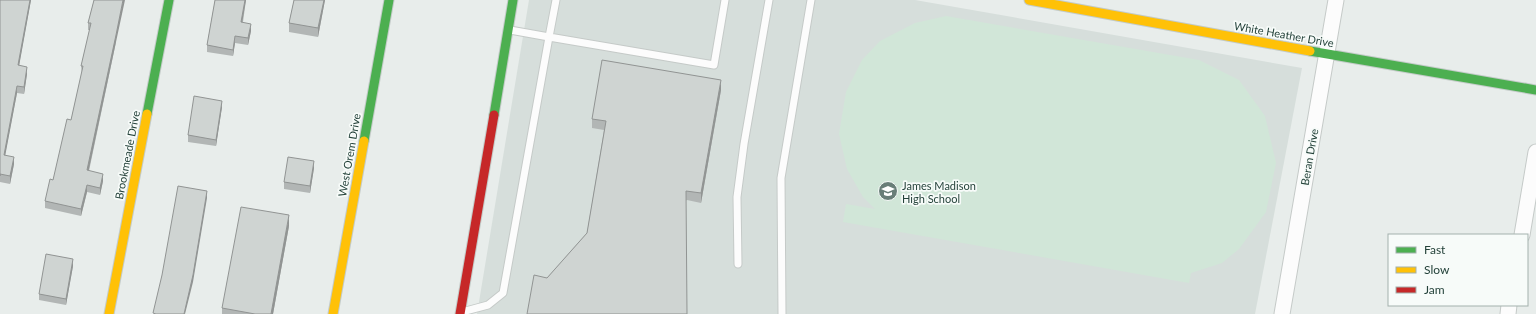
<svg xmlns="http://www.w3.org/2000/svg" width="1536" height="314" viewBox="0 0 1536 314" font-family="Lato,sans-serif">
  <style>
    .built { fill: #d6dedb }
    .green { fill: #d1e6d8 }
    .lines { fill: none; stroke-linecap: round; stroke-linejoin: round }
    .lane-casing { stroke: #c5cac8; stroke-width: 9 }
    .street-casing { stroke: #c5cac8; stroke-width: 17 }
    .fast-casing { stroke: #c3cbc8; stroke-width: 11 }
    .slow-casing { stroke: #c3cbc8; stroke-width: 11 }
    .jam-casing { stroke: #c3cbc8; stroke-width: 11 }
    .lane { stroke: #fcfcfc; stroke-width: 7 }
    .street { stroke: #fcfcfc; stroke-width: 15 }
    .fast { stroke: #4caf50; stroke-width: 9 }
    .slow { stroke: #ffc107; stroke-width: 9 }
    .jam { stroke: #c62828; stroke-width: 9 }
    .wall { fill: #b2b6b5 }
    .shaded-wall { fill: #919493 }
    .building { fill: #cfd4d2; stroke: #919493 }
    .labels { text-anchor: middle; dominant-baseline: central; stroke-width: 3.5; stroke-linejoin: round; paint-order: stroke }
    .street-label { font-size: 11px; fill: #24423a; stroke: #f7fbf9 }
    .poi-label { font-size: 11px; fill: #24423a; stroke: #f7fbf9; text-anchor: start }
  </style>
  <rect width="100%" height="100%" fill="#e8edeb"/>
  <path class="built" d="M 529,0 L 915,0 L 1302,68 L 1255,314 L 477,314 Z"/>
  <path class="green" d="M 946,16 L 1199,60 L 1239,80 L 1265,116 L 1276,163 L 1266,212 L 1239,249 L 1222,263 L 1191,273 L 1189,283 L 843,222 L 846,204 L 875,209 L 863,197 L 847,169 L 839,134 L 846,92 L 862,60 L 880,41 L 915,23 Z"/>
  <g class="lines">
    <defs>
      <path id="lane" d="M 556,0 L 549,37 L 714,65 L 725,0
        M 738,264 L 737,197 L 744,144 L 769,0
        M 462,312 L 488,305 L 503,293 L 549,37 L 510,30
        M 782,314 L 781,178 L 811,0"/>
      <path id="street" d="M 1522,235 L 1536,152
        M 1282,314 L 1336,0
        M 1508,314 L 1509,305"/>
      <path id="fast" d="M 1310,51 L 1536,90
        M 147,114 L 169,0
        M 494,115 L 513,0
        M 364,141 L 389,0"/>
      <path id="slow" d="M 1029,0 L 1310,51
        M 109,314 L 147,114
        M 333,314 L 364,141"/>
      <path id="jam" d="M 460,314 L 494,115"/>
    </defs>
    <use href="#lane" class="lane-casing"/>
    <use href="#street" class="street-casing"/>
    <use href="#fast" class="fast-casing"/>
    <use href="#slow" class="slow-casing"/>
    <use href="#jam" class="jam-casing"/>
    <use href="#lane" class="lane"/>
    <use href="#street" class="street"/>
    <use href="#fast" class="fast"/>
    <use href="#slow" class="slow"/>
    <use href="#jam" class="jam"/>
  </g>
  <path class="wall" d="M 0,0 L 31,0 L 19,65 L 27,74 L 24,94 L 17,93 L 5,155 L 14,164 L 10,184 L 0,182 Z
    M 94,0 L 116,42 L 89,171 L 103,181 L 100,195 L 87,192 L 81,216 L 45,208 L 45,201 L 53,180 L 71,120 L 82,73 L 81,66 L 90,30 L 88,30 L 88,23 Z
    M 215,0 L 246,0 L 243,22 L 251,31 L 248,45 L 235,43 L 233,56 L 207,52 L 207,45 Z
    M 294,0 L 325,0 L 318,37 L 289,32 L 289,23 Z
    M 721,90 L 701,203 L 687,200 L 547,278 L 587,233 L 604,130 L 592,128 L 592,119 Z
    M 222,107 L 216,146 L 188,142 L 188,135 Z
    M 314,168 L 310,193 L 284,189 L 284,182 Z
    M 289,226 L 273,314 L 222,314 L 222,308 Z
    M 73,266 L 66,305 L 39,300 L 39,294 Z"/>
  <path class="shaded-wall" d="M 30,0 L 31,0 L 18,72 L 18,65 Z
    M 123,0 L 125,0 L 116,42 L 87,178 L 87,170 Z
    M 245,0 L 246,0 L 241,29 L 241,22 Z
    M 324,0 L 325,0 L 318,37 L 318,28 Z
    M 251,24 L 251,31 L 248,45 L 248,38 Z
    M 235,36 L 235,43 L 233,56 L 233,50 Z
    M 27,67 L 27,74 L 24,94 L 24,87 Z
    M 721,80 L 721,90 L 701,203 L 701,193 Z
    M 17,86 L 17,93 L 4,162 L 4,155 Z
    M 222,101 L 222,107 L 216,146 L 216,140 Z
    M 14,157 L 14,164 L 10,184 L 10,176 Z
    M 314,161 L 314,168 L 310,193 L 310,186 Z
    M 103,174 L 103,181 L 100,195 L 100,188 Z
    M 87,185 L 87,192 L 81,216 L 81,209 Z
    M 207,191 L 207,198 L 193,282 L 185,314 L 184,314 Z
    M 289,215 L 289,226 L 273,314 L 271,314 Z
    M 73,259 L 73,266 L 66,305 L 66,299 Z"/>
  <path class="building" d="M 0,0 L 30,0 L 18,65 L 27,67 L 24,87 L 17,86 L 4,155 L 14,157 L 10,176 L 0,174 L 0,176 Z
    M 94,0 L 123,0 L 116,35 L 87,170 L 103,174 L 100,188 L 87,185 L 81,209 L 45,201 L 50,179 L 53,180 L 67,119 L 71,120 L 83,66 L 81,66 L 91,23 L 88,23 Z
    M 215,0 L 245,0 L 241,22 L 251,24 L 248,38 L 235,36 L 233,50 L 207,45 Z
    M 294,0 L 324,0 L 318,28 L 289,23 Z
    M 602,60 L 721,80 L 701,193 L 686,191 L 687,314 L 527,314 L 534,275 L 547,278 L 587,233 L 606,121 L 592,119 Z
    M 194,96 L 222,101 L 216,140 L 188,135 Z
    M 288,157 L 314,161 L 310,186 L 284,182 Z
    M 178,186 L 207,191 L 193,275 L 184,314 L 156,314 L 153,313 L 162,275 Z
    M 241,207 L 289,215 L 271,314 L 255,314 L 222,308 Z
    M 46,254 L 73,259 L 66,299 L 39,294 Z"/>
  <defs>
    <symbol id="school-disc" viewBox="-11 -11 22 22"><circle r="9.5" fill="#697e78" stroke="#f7fbf9"/><path d="M0-5L7-2L0 1L-7-2ZM-4 1L0 2.5L4 1V4Q0 6-4 4Z" fill="#fff"/></symbol>
  </defs>
  <g fill-rule="evenodd">
    <use href="#school-disc" x="877" y="180" width="22" height="22"/>
  </g>
  <g class="labels">
    <g class="street-label">
      <text transform="translate(1284 34) rotate(10)">White Heather Drive</text>
      <text transform="translate(127 155) rotate(-79)">Brookmeade Drive</text>
      <text transform="translate(349 155) rotate(-80)">West Orem Drive</text>
      <text transform="translate(1309 157) rotate(-80)">Beran Drive</text>
    </g>
    <g class="poi-label">
      <text x="902" y="185">James Madison<tspan x="902" dy="13">High School</tspan></text>
    </g>
  </g>
  <rect x="1388" y="234" width="140" height="72" fill="#f7fbf9" stroke="#a3b1ad"/>
  <rect x="1396" y="247" width="20" height="6" fill="#4caf50" stroke="#a3b1ad"/>
  <text x="1424" y="254" font-size="12" fill="#24423a">Fast</text>
  <rect x="1396" y="267" width="20" height="6" fill="#ffc107" stroke="#a3b1ad"/>
  <text x="1424" y="274" font-size="12" fill="#24423a">Slow</text>
  <rect x="1396" y="287" width="20" height="6" fill="#c62828" stroke="#a3b1ad"/>
  <text x="1424" y="294" font-size="12" fill="#24423a">Jam</text>
</svg>
